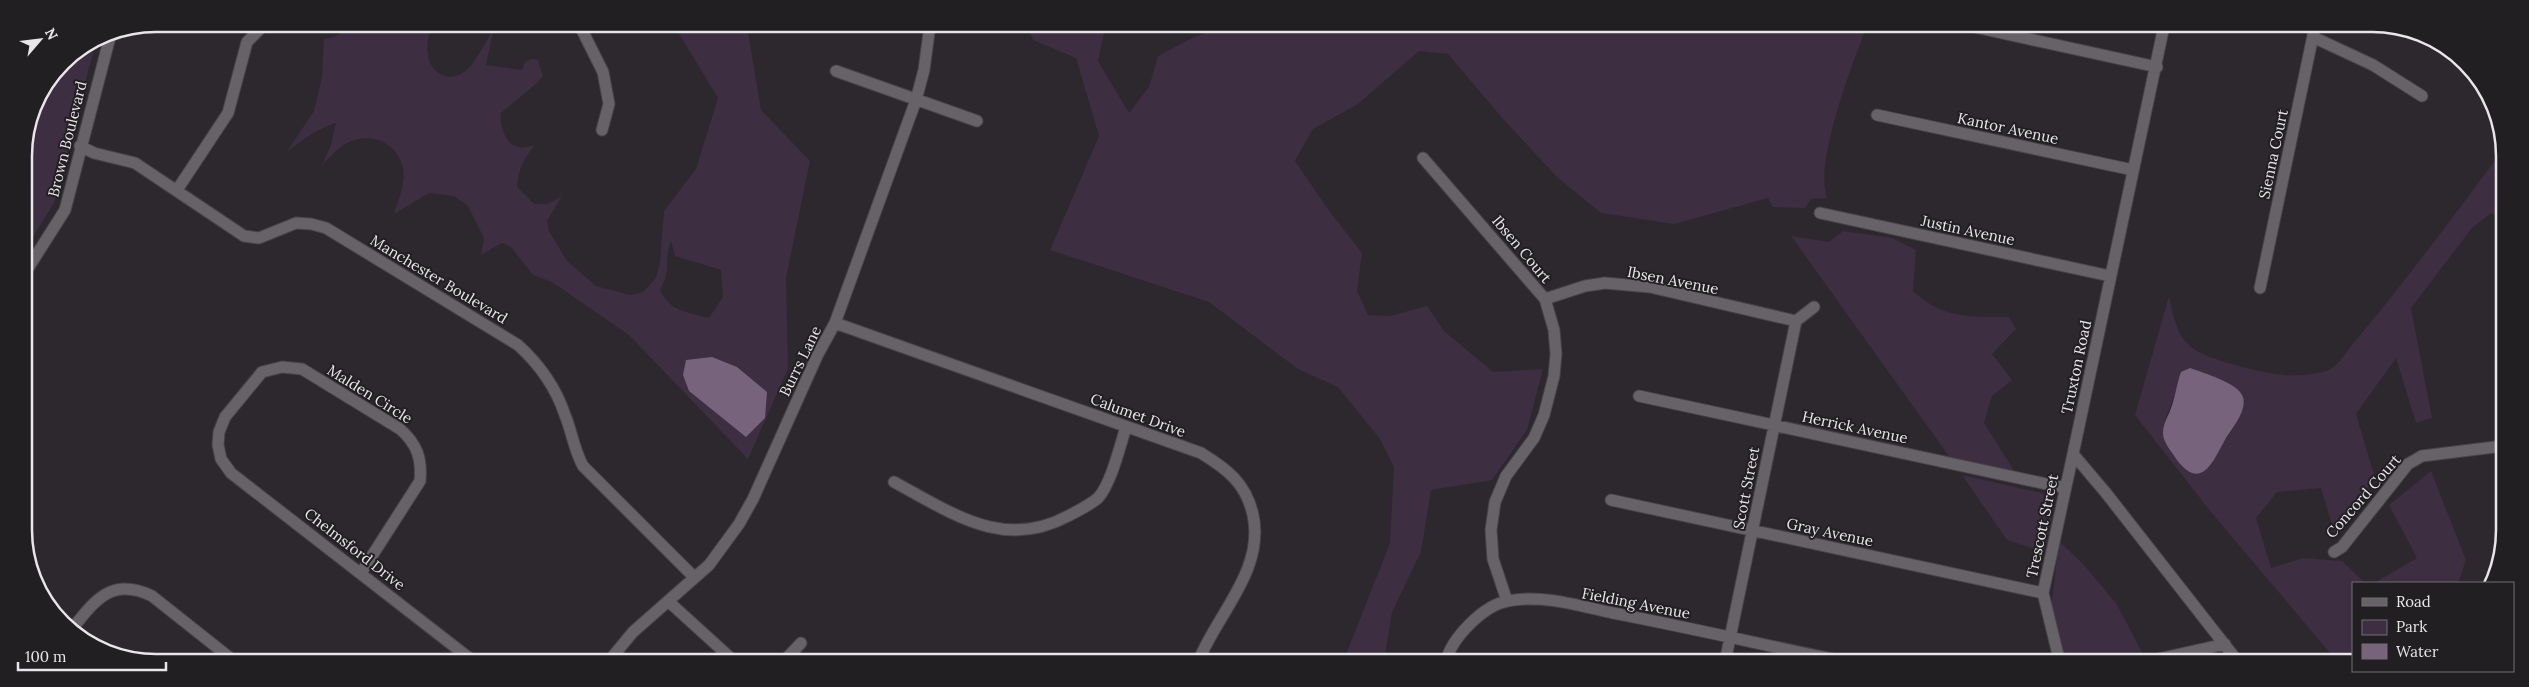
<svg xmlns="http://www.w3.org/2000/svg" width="2529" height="687" viewBox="0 0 2529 687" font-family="Lora,serif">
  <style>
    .green { fill: #3d2e41; fill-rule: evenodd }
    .water { fill: #78637d }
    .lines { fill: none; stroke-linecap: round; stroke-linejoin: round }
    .minor-casing { stroke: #474448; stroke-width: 13 }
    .minor { stroke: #666267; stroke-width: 11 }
    .labels { text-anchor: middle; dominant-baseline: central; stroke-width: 4; stroke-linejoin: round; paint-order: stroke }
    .street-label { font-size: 15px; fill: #e8e6e9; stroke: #221f23 }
    .rim { fill: none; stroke: #e8e6e9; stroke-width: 2.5 }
  </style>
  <rect width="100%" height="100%" fill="#2c282d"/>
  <path class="green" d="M 357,24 L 432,24 C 429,34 426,44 428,55 C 430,73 449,83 464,72 C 474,66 487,39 494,28 L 486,65 L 522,70 L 525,62 L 532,59 L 538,60 L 543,76 L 536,84 L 501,113 C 499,124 505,145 519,147 C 524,148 530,146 535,145 C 524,158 518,170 517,187 L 534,204 L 547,204 L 562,196 L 547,221 L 549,231 L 567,261 L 596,286 L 630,295 L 643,292 L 656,278 L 660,262 L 664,211 L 696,169 L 718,98 L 673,24 L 754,24 L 748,32 L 761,110 L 810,161 L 786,278 L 788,369 L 748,459 L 629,335 L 552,282 L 533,275 L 511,247 L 502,243 L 481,255 L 484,238 L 468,206 L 454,196 L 429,193 L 394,214 C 398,200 406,183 403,168 C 397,141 368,131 345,144 C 336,150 329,158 322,165 L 331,145 L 336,123 C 317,129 301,140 286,153 L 314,111 L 322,77 L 324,39 L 334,37 ZM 671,241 L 675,256 L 721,270 L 723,297 L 709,318 C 688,312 670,312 660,290 C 673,267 663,260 671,241 Z
    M 1027,25 L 1091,25 L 1104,33 L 1098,61 L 1129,113 L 1149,87 L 1158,56 L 1192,38 L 1226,25 L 1867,26 C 1853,62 1814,163 1827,198 L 1811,199 L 1805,208 L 1773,207 L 1768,198 L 1674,224 L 1601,213 L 1557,177 L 1504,120 L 1448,54 L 1419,51 L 1358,104 L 1313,129 L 1295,161 L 1330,212 L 1362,253 L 1357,291 L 1368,315 L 1390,316 L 1427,306 L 1444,331 L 1493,372 L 1543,369 L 1527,430 L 1492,480 L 1431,490 L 1421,552 L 1392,612 L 1384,662 L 1343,662 L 1390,543 L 1394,467 L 1380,439 L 1338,387 L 1298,369 L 1209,302 L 1050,250 L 1099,136 L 1076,58 L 1033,40 Z
    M 96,41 L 54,203 L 28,245 L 25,243 L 24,148 L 37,98 L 63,63 Z
    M 2503,150 L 2503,218 L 2491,213 L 2472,228 L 2411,308 L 2432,418 L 2416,423 L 2396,358 L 2356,414 L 2375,478 L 2335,535 L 2321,488 L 2277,492 L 2256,518 L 2271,568 L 2303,558 L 2342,561 L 2365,583 L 2353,583 L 2353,663 L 2335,659 L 2211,512 L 2135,415 L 2169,296 C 2179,344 2185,350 2232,364 C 2262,373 2298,381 2329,370 C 2339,366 2349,347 2357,339 C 2408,278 2455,214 2503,150 ZM 2176,391 L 2239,419 L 2226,439 L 2165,421 Z
    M 1843,231 L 1892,238 L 1916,250 L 1913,291 C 1943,319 1971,317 2009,317 L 2016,329 L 1992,354 L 2012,380 L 1992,396 L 1984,423 L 2015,472 L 1951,459 L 1791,236 L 1829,242 Z
    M 2431,471 L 2466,560 L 2458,583 L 2374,583 L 2417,558 L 2389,505 Z
    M 1962,475 L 2042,493 C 2059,508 2048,533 2044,552 L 2007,540 Z
    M 2059,541 L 2083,564 L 2116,603 L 2144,656 L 2120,663 L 2063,663 L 2051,609 Z"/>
  <path class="water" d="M 712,357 L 737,367 L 767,392 L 765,418 L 746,437 L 689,391 L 683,375 L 686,360 Z
    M 2190,368 C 2203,373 2239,383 2243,397 C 2247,411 2233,427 2226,438 C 2214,459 2202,493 2177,460 C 2172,452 2163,443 2163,433 C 2163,425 2167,418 2170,411 C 2174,401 2176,389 2179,378 L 2181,372 Z"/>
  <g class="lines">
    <defs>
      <path id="minor" d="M 579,24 L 603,72 L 609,104 L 602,130
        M 1970,26 L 2157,67
        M 2164,26 L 2073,454 L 2106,493 L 2239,663
        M 2313,37 L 2373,65 L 2422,96
        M 836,71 L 977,121
        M 1877,115 L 2133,170
        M 80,146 L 94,153 L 135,163 L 244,236 L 259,238 L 296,223 L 311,224 L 326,228 L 518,345 C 539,364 556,388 565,415 C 572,432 574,450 583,466 L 694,577
        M 1423,158 L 1545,299 L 1554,330 L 1556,354 L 1554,376 L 1544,415 L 1534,438 L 1506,476 L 1495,502 L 1491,530 L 1493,559 L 1507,601
        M 177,190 L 228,113 L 247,42 L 264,25
        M 1820,213 L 2110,276
        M 25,273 L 65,210 L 111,33
        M 2260,288 L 2315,26
        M 1545,299 L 1585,286 L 1605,283 L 1650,287 L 1796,321
        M 1796,321 L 1814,307
        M 835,323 L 1201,453 C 1227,469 1246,483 1253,515 C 1265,570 1217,614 1198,662
        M 1639,396 L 2065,488
        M 894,482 C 952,513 1003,551 1068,516 C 1078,511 1090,505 1098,498 C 1111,484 1120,446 1126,427
        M 1611,500 L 2043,593
        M 2334,552 L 2342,547 L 2408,464 L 2422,456 L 2503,446
        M 361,573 L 420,481 C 422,458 417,444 400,429 L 302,369 L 282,367 L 262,372 L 225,417 L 219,432 L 218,445 L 221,459 L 231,473 L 473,661
        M 668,601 L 734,661
        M 72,629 C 96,599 112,577 152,596 L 234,661
        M 609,661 L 633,632 L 709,565 L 739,524 L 753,499 L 818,354 L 835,323 L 916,100 L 924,70 L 930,25
        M 784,661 L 801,643
        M 1446,662 C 1451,638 1484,605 1508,601 C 1542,594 1580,606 1613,613 C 1691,628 1769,646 1846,662
        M 1725,662 L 1796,321
        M 2060,663 L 2043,593 L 2073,454
        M 2140,663 L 2225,644"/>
    </defs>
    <use href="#minor" class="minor-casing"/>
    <use href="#minor" class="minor"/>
  </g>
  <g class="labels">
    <g class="street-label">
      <text transform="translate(2008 128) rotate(12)">Kantor Avenue</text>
      <text transform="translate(67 139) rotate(-76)">Brown Boulevard</text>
      <text transform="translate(2273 154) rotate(-78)">Sienna Court</text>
      <text transform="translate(1968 230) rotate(12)">Justin Avenue</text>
      <text transform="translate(1522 249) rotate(50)">Ibsen Court</text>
      <text transform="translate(439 279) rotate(31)">Manchester Boulevard</text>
      <text transform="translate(1673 280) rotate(11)">Ibsen Avenue</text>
      <text transform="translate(800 361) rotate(-64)">Burrs Lane</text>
      <text transform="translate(2076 367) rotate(-78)">Truxton Road</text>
      <text transform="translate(370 394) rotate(32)">Malden Circle</text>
      <text transform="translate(1138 415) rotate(20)">Calumet Drive</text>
      <text transform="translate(1855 427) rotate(12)">Herrick Avenue</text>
      <text transform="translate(1746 488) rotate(-79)">Scott Street</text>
      <text transform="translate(2363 496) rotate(-49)">Concord Court</text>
      <text transform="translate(2042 526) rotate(-78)">Trescott Street</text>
      <text transform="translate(1830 532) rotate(12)">Gray Avenue</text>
      <text transform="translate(355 549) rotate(38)">Chelmsford Drive</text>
      <text transform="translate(1636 603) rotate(11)">Fielding Avenue</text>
    </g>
  </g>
  <path d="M0 0H2529V687H0ZM156 32H2372A124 124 0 0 1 2496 156V530A124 124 0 0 1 2372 654H156A124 124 0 0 1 32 530V156A124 124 0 0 1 156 32Z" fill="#221f23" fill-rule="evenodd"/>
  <path class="rim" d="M156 32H2372A124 124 0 0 1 2496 156V530A124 124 0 0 1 2372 654H156A124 124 0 0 1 32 530V156A124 124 0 0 1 156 32Z"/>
  <rect x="2352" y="582" width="162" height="90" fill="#221f23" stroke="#716f72"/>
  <rect x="2362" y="598" width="25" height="8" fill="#666267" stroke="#716f72"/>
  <text x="2396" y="607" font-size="15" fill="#e8e6e9">Road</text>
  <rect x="2362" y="620" width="25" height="15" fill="#3d2e41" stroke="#716f72"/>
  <text x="2396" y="632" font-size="15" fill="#e8e6e9">Park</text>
  <rect x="2362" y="644" width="25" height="15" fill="#78637d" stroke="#716f72"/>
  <text x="2396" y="657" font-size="15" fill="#e8e6e9">Water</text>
  <g transform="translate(40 40) rotate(62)" stroke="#221f23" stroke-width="4" paint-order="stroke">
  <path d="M0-4L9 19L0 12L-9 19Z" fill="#e8e6e9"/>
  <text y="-8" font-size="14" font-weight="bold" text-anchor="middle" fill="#e8e6e9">N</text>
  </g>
  <path d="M18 662v8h148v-8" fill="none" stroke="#e8e6e9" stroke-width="2.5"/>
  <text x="25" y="662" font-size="15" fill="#e8e6e9" stroke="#221f23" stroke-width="4" paint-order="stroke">100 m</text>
</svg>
